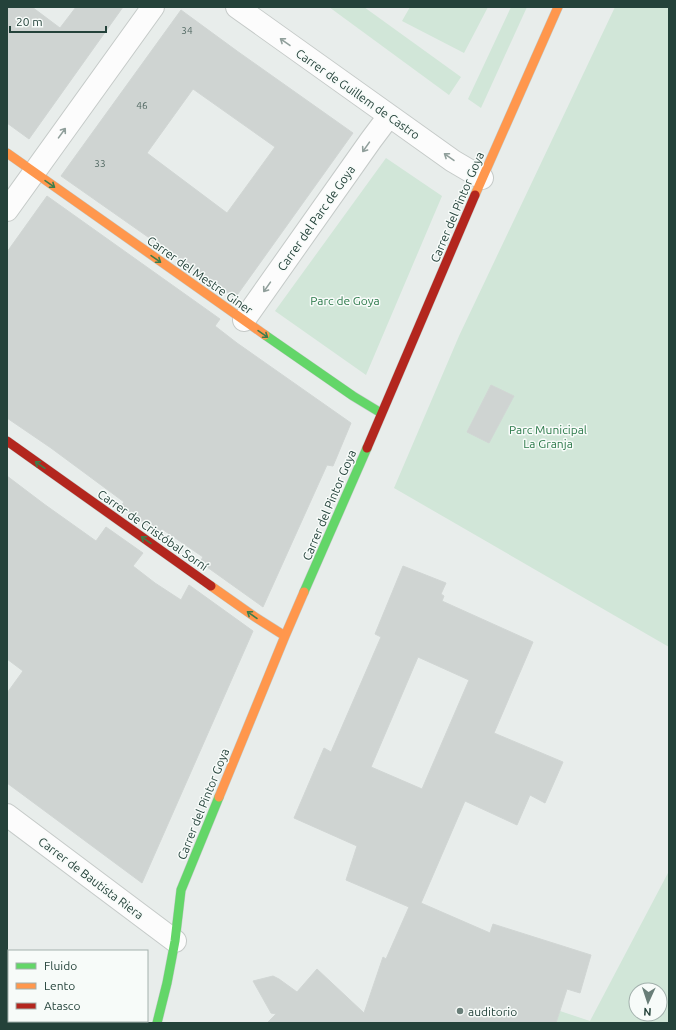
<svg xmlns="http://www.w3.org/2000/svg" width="676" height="1030" viewBox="0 0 676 1030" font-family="Ubuntu,sans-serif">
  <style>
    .green { fill: #d1e6d8; fill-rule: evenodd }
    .building { fill: #cfd4d2; stroke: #d1d6d4; fill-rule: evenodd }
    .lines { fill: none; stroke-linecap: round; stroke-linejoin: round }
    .street-casing { stroke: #c5cac8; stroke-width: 24 }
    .fast-casing { stroke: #c3cbc8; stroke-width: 10 }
    .slow-casing { stroke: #c3cbc8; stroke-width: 10 }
    .jam-casing { stroke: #c3cbc8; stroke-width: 10 }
    .street { stroke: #fcfcfc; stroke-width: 22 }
    .fast { stroke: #63d668; stroke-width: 9 }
    .slow { stroke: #ff974d; stroke-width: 9 }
    .jam { stroke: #b3261e; stroke-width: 9 }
    .oneway { stroke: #909f9b }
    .oneway2 { stroke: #3d7d4c }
    .poi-dot { fill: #697e78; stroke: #f7fbf9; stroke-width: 1.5 }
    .labels { text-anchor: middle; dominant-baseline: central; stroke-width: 3; stroke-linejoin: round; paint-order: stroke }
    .number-label { font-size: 10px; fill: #506761 }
    .street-label { font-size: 12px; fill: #24423a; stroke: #f7fbf9 }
    .park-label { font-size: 12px; fill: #2d7a4b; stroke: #f7fbf9 }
    .poi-label { font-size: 12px; fill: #24423a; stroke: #f7fbf9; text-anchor: start }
  </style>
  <rect width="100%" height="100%" fill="#e8edeb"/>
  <path class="green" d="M 329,7 L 364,7 L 461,77 L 449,95 Z
    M 410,7 L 488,7 L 464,53 L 402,21 Z
    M 511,7 L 527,7 L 481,108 L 468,99 Z
    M 615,7 L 669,7 L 669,647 L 394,488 L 459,336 Z
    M 386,158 L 442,196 L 366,375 L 275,311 Z
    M 669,871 L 669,1023 L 556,1023 L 560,1011 L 590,1021 ZM 636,990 L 660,990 L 660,1014 L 636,1014 Z"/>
  <path class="building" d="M 7,7 L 32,7 L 60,28 L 76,7 L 123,7 L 29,139 L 7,123 Z
    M 181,10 L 237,51 L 353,133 L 235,298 L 61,176 ZM 193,89 L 275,147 L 227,213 L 147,153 Z
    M 47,196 L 220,319 L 215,326 L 237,343 L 351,423 L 333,466 L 327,465 L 263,607 L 200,562 L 203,557 L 162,529 L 158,533 L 121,506 L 124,502 L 51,448 L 7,418 L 7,252 Z
    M 491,385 L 514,396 L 489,443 L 467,432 Z
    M 7,476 L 44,504 L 96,541 L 106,527 L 143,553 L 133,566 L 155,583 L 181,600 L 189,585 L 253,631 L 142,883 L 7,783 L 7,693 L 23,671 L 7,659 Z
    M 403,566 L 446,583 L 441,594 L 444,596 L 442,601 L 533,642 L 494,733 L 563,762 L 545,803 L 530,795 L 517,825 L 465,801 L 421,903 L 490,933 L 493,924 L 591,955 L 580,993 L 567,989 L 556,1023 L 267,1023 L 276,1014 L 271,1013 L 253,981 L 273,976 L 279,979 L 297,992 L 317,969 L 364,1013 L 383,957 L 386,959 L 409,907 L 346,880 L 357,846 L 294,818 L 324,748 L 331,752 L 381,637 L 375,634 ZM 418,657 L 469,680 L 422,789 L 371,767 Z"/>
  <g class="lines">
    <defs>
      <path id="street" d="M 237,7 L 453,161 L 482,178
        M 7,210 L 153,7
        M 244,320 L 371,140 L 389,116
        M 7,815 L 175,941"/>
      <path id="fast" d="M 265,335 L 353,396 L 381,413
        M 304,592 L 367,448
        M 157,1023 L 167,983 L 175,941 L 181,890 L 219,797"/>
      <path id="slow" d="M 7,153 L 265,335
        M 475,195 L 558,7
        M 211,586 L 255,617 L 285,636
        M 219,797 L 285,636 L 304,592"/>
      <path id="jam" d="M 7,441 L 211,586
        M 367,448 L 475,195"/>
    </defs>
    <use href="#street" class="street-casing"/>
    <use href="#fast" class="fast-casing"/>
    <use href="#slow" class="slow-casing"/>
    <use href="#jam" class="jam-casing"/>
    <use href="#street" class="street"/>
    <use href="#fast" class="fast"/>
    <use href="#slow" class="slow"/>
    <use href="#jam" class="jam"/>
  </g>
  <defs><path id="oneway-shaft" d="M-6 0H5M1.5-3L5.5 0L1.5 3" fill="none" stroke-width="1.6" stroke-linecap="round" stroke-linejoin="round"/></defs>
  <g class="oneway">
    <use href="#oneway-shaft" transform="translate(285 42) rotate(-145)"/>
    <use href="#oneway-shaft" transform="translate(62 133) rotate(-54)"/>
    <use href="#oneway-shaft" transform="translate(366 147) rotate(125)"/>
    <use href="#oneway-shaft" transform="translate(449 157) rotate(-145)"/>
    <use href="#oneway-shaft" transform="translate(267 287) rotate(125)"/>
  </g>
  <g class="oneway2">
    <use href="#oneway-shaft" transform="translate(50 184) rotate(35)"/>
    <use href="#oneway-shaft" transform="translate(156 259) rotate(35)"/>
    <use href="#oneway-shaft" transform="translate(263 334) rotate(35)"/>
    <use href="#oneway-shaft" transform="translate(40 465) rotate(-145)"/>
    <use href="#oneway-shaft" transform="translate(146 540) rotate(-145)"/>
    <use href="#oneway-shaft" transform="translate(252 615) rotate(-145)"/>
  </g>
  <circle class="poi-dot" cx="460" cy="1011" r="4"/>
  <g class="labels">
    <g class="number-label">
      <text x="187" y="30">34</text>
      <text x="142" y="105">46</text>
      <text x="100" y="163">33</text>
    </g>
    <g class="street-label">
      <text transform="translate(358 94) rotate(35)">Carrer de Guillem de Castro</text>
      <text transform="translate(457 207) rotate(-67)">Carrer del Pintor Goya</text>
      <text transform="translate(316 218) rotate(-55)">Carrer del Parc de Goya</text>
      <text transform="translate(200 275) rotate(35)">Carrer del Mestre Giner</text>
      <text transform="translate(329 505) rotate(-67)">Carrer del Pintor Goya</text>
      <text transform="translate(153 530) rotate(35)">Carrer de Cristóbal Sorní</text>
      <text transform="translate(203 804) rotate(-68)">Carrer del Pintor Goya</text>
      <text transform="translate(91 878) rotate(37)">Carrer de Bautista Riera</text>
    </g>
    <g class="park-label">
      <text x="345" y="300">Parc de Goya</text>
      <text x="548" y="429">Parc Municipal<tspan x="548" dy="14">La Granja</tspan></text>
    </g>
    <g class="poi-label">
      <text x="468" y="1011">auditorio</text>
    </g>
  </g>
  <rect width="676" height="1030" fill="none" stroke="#24423a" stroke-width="16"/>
  <rect x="8" y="950" width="140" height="72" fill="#f7fbf9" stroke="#a3b1ad"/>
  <rect x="16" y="963" width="20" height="6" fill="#63d668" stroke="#a3b1ad"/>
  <text x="44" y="970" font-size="12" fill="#24423a">Fluido</text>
  <rect x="16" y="983" width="20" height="6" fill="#ff974d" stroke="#a3b1ad"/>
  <text x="44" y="990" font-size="12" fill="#24423a">Lento</text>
  <rect x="16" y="1003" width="20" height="6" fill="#b3261e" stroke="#a3b1ad"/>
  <text x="44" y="1010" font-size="12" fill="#24423a">Atasco</text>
  <g transform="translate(648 1002) rotate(183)"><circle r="19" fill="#f7fbf9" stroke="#a3b1ad"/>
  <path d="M0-3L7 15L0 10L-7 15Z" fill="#697e78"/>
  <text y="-6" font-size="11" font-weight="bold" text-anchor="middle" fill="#24423a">N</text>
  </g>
  <path d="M10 26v6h96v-6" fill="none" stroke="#24423a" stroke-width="2"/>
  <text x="16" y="26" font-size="12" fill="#24423a" stroke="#f7fbf9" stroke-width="3" paint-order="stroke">20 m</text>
</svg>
